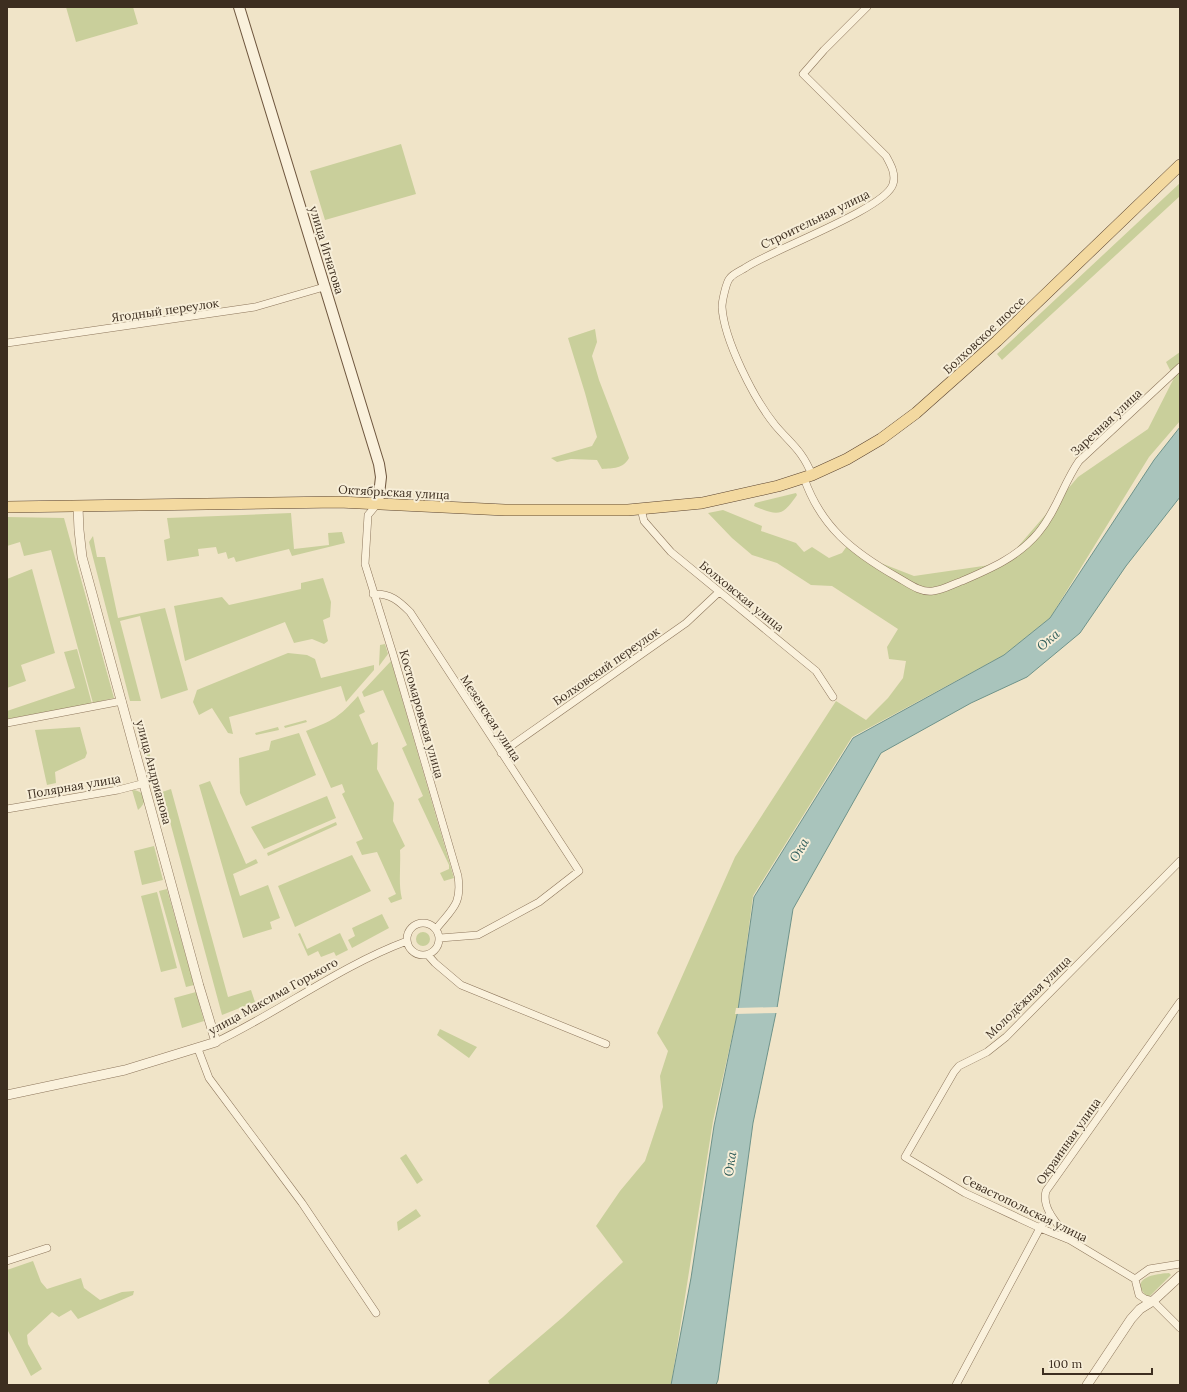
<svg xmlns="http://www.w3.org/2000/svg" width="1187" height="1392" viewBox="0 0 1187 1392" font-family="Lora,serif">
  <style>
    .green { fill: #c9cf9b }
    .water { fill: #a9c4bc; stroke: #6f938a }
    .pier { fill: #f0e4c8 }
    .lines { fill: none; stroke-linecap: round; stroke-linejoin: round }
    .minor-casing { stroke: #8d765c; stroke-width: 8 }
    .tertiary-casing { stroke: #8d765c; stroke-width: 10 }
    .secondary-casing { stroke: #6f573f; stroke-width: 12 }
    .primary-casing { stroke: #5b4430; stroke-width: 12 }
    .minor { stroke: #faf1dc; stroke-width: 7 }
    .tertiary { stroke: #faf1dc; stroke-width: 9 }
    .secondary { stroke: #faf1dc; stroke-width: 10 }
    .primary { stroke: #f3d9a0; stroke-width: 11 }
    .labels { text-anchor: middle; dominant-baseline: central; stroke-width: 4; stroke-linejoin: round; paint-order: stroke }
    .street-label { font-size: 12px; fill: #3d2e20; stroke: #f7eed8 }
    .water-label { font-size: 13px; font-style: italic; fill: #2f5d5a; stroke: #f7eed8 }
  </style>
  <rect width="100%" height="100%" fill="#f0e4c8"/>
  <path class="green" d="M 66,7 L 133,7 L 138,24 L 76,42 Z
    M 401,144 L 416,194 L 325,220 L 310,171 Z
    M 1180,183 L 1180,196 L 1002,360 L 997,354 Z
    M 595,329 L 597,342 L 592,356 L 599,380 L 629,458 C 623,469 613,468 602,469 L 597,460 L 571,459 L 557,462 L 551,458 L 592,446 L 597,437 L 585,393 L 568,338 Z
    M 1180,352 L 1180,421 L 1149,457 L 1050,618 L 1004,655 L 852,737 L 753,896 L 738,1010 L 713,1121 L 671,1385 L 490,1385 L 488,1381 L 563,1317 L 623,1262 L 596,1226 L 620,1191 L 645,1161 L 663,1107 L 660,1076 L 668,1051 L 657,1033 L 735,857 L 836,701 L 866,720 L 888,698 L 903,678 L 906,661 L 889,659 L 887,647 L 898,629 L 832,586 L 811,585 L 777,563 L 752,555 L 732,538 L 708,513 L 723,510 L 762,526 L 761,531 L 796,543 L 804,552 L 812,547 L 829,558 L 842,553 L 847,546 L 855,553 L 914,576 L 1004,563 L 1078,477 L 1148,429 L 1174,378 L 1166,362 Z
    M 796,493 L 797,495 C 782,517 778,516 754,506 L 755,503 Z
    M 291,513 L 294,549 L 329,545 L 328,533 L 342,532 L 345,543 L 292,556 L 289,549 L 236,562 L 234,557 L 228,559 L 226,552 L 218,554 L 216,547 L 198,549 L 199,556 L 167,561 L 164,540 L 170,538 L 167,518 Z
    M 7,517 L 64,518 L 114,698 L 93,703 L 51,550 L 24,556 L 20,542 L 7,546 Z
    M 93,536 L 97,557 L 105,557 L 118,618 L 165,608 L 188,690 L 161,699 L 140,616 L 120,621 L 141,701 L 130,701 L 89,542 Z
    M 32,569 L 55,653 L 21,665 L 26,681 L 7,688 L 7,579 Z
    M 323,578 L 331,602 L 330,617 L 323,620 L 328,641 L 324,644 L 312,639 L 294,643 L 285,622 L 185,661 L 174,606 L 222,597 L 229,605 L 301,589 L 301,583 Z
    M 385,644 L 388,654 L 379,666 L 380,645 Z
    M 77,649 L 92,704 L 7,719 L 7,711 L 75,688 L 64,652 Z
    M 288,653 L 307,655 L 315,659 L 321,678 L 374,665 L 374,670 L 346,702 L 341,686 L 229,717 L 233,734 L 228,733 L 212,708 L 199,715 L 193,702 L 197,690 Z
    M 391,661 L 454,878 L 444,881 L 440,873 L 449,869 L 449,865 L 418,799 L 423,796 L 402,748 L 407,745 L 383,690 L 364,697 L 362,692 Z
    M 358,696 L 365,712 L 359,715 L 372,745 L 378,742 L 377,769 L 394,803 L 393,821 L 405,846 L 400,850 C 401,867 398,883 402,899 L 391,903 L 388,898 L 396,894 L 377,852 L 362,855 L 356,842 L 363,839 L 342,794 L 345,792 L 342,784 L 331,788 L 306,731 C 334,720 338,718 358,696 Z
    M 306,720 L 307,722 L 285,728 L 284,726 Z
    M 80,727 L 87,753 L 85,758 L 55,772 L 56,783 L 47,785 L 35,730 Z
    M 278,727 L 279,730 L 256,735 L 255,733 Z
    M 299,733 L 316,775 L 246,806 L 240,793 L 239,758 L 269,750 L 271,741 Z
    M 145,737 L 158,785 L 154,786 L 141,738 Z
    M 210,781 L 246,864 L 256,859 L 258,863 L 233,874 L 240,896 L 268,885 L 280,918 L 270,922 L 272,929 L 243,938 L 199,785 Z
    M 171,789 L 228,997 L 251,990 L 255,1002 L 222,1015 L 162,792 Z
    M 132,790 C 147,791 148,802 138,810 Z
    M 327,796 L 336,818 L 264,849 L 251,827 Z
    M 336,822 L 337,825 L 268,856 L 267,853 Z
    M 154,846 L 163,880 L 142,885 L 134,851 Z
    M 352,855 L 371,891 L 295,927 L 278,886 Z
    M 167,889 L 194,985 L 186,987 L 159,891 Z
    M 157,892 L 177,968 L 161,972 L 141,896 Z
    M 382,914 L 389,928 L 352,948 L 348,940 L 355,936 L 352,928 Z
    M416 939a7 7 0 1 1 14 0a7 7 0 1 1-14 0Z
    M 300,933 L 307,949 L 340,933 L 348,950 L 336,956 L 334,952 L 321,957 L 318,951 L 308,956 L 298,934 Z
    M 196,992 L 204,1021 L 182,1028 L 174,998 Z
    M 440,1029 L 477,1047 L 469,1058 L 437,1035 Z
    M 406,1154 L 423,1180 L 417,1184 L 400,1158 Z
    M 416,1209 L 421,1216 L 398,1231 L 397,1222 Z
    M 33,1261 L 41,1282 L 47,1289 L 81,1278 L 84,1288 L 100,1300 L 122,1292 L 134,1291 L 133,1295 L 78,1319 L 71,1310 L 59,1317 L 52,1312 L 27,1335 L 28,1344 L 42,1369 L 31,1376 L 7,1329 L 7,1270 Z
    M 1169,1273 L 1171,1275 L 1150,1296 L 1146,1296 C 1129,1277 1156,1274 1169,1273 Z"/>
  <path class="water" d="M 1180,427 L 1180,497 L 1126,566 L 1080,633 L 1027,677 L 971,703 L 881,753 L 793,909 L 777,1008 L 753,1123 L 718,1380 L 716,1385 L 671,1385 L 691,1278 L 714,1126 L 738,1010 L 754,897 L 853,738 L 1004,655 L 1050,618 L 1154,460 Z"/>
  <path class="pier" d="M 779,1007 L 778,1013 L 735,1014 L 736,1008 Z"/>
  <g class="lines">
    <defs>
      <path id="minor" d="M 7,343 L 255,307 L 324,287
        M 812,475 C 802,450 791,444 775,425 C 754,399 724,340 722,307 C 722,302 726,282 730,278 C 733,274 740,271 745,268 C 771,250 886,209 893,184 C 896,174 891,165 886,156 L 803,74 L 824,50 L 867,7
        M 804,478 C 821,527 853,552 897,577 C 908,583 920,593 933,591 C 943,590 953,584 962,581 C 990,569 1018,557 1038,533 C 1056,512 1063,484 1079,461 L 1180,367
        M 378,503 L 368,515 L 365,564 L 393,654 L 458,876 C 462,904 453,908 436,929
        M 641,509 L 644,521 L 671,552 L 816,671 L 833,697
        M 373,594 C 390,593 399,601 410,612 L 579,871 L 539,902 L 478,935 L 440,938
        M 7,723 L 122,701
        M 501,753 L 686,623 L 719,592
        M 7,809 L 118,790 L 145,783
        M407 939a16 16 0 1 1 32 0a16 16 0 1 1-32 0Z
        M 428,955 L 435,963 L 461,985 L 606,1044
        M 216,1042 C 281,1011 340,966 407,941
        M 198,1049 L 209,1078 L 302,1203 L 376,1313
        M 1069,1239 C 1059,1225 1041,1209 1046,1191 L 1180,1002
        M 7,1261 L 47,1248
        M 1180,1264 L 1149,1269 L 1135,1279 L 1139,1295 L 1145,1299 L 1153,1301 L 1180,1328
        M 1135,1279 L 1070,1240 L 1040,1228 L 965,1193 L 905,1157 L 954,1072 L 959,1066 L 987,1052 L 1006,1037 L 1180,861
        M 956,1385 L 1040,1228 L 1050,1213"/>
      <path id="tertiary" d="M 7,1095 L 125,1070 L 216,1042 L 199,986 L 82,557 L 79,530 L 78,507
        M 1087,1385 L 1131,1319 L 1140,1309 L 1153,1301 L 1180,1276"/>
      <path id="secondary" d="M 239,7 L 379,464 L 381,477 L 378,503"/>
      <path id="primary" d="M 7,507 L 339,502 L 505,510 L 628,510 L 702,503 L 778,486 L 812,475 L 847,459 L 881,439 L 916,413 L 997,341 L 1180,165"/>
    </defs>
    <use href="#minor" class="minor-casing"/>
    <use href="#tertiary" class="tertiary-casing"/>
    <use href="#secondary" class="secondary-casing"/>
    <use href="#primary" class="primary-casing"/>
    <use href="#minor" class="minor"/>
    <use href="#tertiary" class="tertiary"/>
    <use href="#secondary" class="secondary"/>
    <use href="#primary" class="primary"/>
  </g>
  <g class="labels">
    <g class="street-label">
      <text transform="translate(815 219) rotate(-26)">Строительная улица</text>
      <text transform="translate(327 250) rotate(73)">улица Игнатова</text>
      <text transform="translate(165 310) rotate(-8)">Ягодный переулок</text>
      <text transform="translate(984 335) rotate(-43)">Болховское шоссе</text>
      <text transform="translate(1106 422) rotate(-43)">Заречная улица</text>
      <text transform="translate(394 492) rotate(3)">Октябрьская улица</text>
      <text transform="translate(742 596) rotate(39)">Болховская улица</text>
      <text transform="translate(606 666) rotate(-35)">Болховский переулок</text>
      <text transform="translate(422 714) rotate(74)">Костомаровская улица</text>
      <text transform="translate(491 718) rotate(57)">Мезенская улица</text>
      <text transform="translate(154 772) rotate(75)">улица Андрианова</text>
      <text transform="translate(74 786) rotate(-10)">Полярная улица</text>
      <text transform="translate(273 996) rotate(-29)">улица Максима Горького</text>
      <text transform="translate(1028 997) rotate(-44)">Молодёжная улица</text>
      <text transform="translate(1068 1141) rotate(-55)">Окраинная улица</text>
      <text transform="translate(1025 1208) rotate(26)">Севастопольская улица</text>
    </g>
    <g class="water-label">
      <text transform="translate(1048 640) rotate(-40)">Ока</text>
      <text transform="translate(799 850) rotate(-59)">Ока</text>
      <text transform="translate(730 1164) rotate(-81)">Ока</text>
    </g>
  </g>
  <rect width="1187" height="1392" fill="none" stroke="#3d2e20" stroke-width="16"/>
  <path d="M1043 1368v6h109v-6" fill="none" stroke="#3d2e20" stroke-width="2"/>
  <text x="1049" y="1368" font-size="12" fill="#3d2e20" stroke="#f7eed8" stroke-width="3" paint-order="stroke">100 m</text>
</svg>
